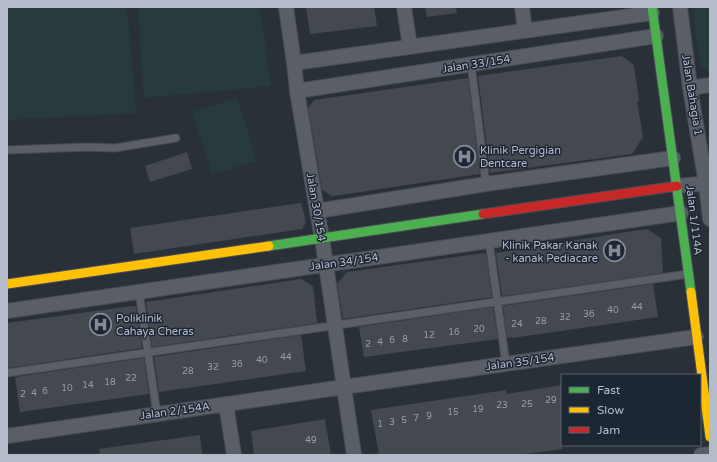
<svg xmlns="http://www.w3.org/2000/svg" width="717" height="462" viewBox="0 0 717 462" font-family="'Varela Round',sans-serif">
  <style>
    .green { fill: #273a3e }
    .building { fill: #444950 }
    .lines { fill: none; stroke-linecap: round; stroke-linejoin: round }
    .lane-casing { stroke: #484c53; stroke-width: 9 }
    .street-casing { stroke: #484c53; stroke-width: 16 }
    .fast-casing { stroke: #484c53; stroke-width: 11 }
    .slow-casing { stroke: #484c53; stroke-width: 11 }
    .jam-casing { stroke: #484c53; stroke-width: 11 }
    .lane { stroke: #5a5e66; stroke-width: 7 }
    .street { stroke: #5a5e66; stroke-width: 14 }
    .fast { stroke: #4caf50; stroke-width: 9 }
    .slow { stroke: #ffc107; stroke-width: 9 }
    .jam { stroke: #c62828; stroke-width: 9 }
    .labels { text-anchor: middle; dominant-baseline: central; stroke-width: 3; stroke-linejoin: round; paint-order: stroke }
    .number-label { font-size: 9px; fill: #989fab }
    .street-label { font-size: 11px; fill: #b4bcc9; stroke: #1d2633 }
    .poi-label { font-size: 11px; fill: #b4bcc9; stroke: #1d2633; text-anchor: start }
  </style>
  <rect width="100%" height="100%" fill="#2a3038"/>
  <path class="green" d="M 7,7 L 127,7 L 136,113 L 7,120 Z
    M 138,7 L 260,7 L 271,86 L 144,98 Z
    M 692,7 L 710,7 L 710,73 L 700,64 Z
    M 237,98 L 257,161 L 212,175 L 192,112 Z"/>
  <path class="building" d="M 306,7 L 374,7 L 377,26 L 310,34 Z
    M 425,7 L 456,7 L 457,13 L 427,17 Z
    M 622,56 L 634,65 L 639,101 L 637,101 L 643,137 L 632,154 L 490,173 L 478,76 Z
    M 468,78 L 480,174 L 341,195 L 332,196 L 322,190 L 308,108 L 314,100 Z
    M 187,152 L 192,169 L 150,182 L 145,166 Z
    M 301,203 L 306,222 L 302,229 L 134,254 L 130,228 Z
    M 647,229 L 661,238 L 663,273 L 502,296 L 496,253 L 640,230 Z
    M 484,253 L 485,254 L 486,254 L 492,297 L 343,319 L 337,284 L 347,272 Z
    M 301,279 L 313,286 L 317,323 L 152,347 L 146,302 Z
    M 653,284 L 658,317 L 512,338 L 512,337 L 507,338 L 503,306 Z
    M 132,306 L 136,306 L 142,348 L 7,368 L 7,323 Z
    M 493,307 L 498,339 L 364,357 L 359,327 Z
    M 301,335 L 306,371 L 159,392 L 154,357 Z
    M 144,358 L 149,394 L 20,412 L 15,377 Z
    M 562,385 L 562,449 L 517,455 L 379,455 L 371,410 L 506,390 L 507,394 Z
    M 325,419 L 331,455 L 254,455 L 251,431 Z
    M 200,435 L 202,455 L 100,455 L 99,449 Z"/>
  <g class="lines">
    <defs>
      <path id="lane" d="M 471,64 L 486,184
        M 7,150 L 88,147 L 115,148 L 176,138
        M 489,241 L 506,364
        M 139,292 L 157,414
        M 7,373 L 688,274"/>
      <path id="street" d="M 286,7 L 294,63 L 297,91 L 317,211 L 322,238 L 354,455
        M 404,7 L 410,47
        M 522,7 L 525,31
        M 680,7 L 690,88 L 706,184 L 710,219
        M 294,63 L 652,13
        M 690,88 L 710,85
        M 297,91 L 656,36
        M 677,186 L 710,183
        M 317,211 L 486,184 L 673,158
        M 7,311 L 681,213
        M 226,404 L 234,455
        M 7,436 L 344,387 L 696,337
        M 701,455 L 710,454"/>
      <path id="fast" d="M 652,7 L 691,292
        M 269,246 L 483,214"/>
      <path id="slow" d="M 7,284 L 269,246
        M 691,292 L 710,437"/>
      <path id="jam" d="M 483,214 L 677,186"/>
    </defs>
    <use href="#lane" class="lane-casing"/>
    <use href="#street" class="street-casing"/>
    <use href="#fast" class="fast-casing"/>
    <use href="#slow" class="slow-casing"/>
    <use href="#jam" class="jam-casing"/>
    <use href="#lane" class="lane"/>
    <use href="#street" class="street"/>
    <use href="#fast" class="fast"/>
    <use href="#slow" class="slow"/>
    <use href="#jam" class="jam"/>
  </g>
  <defs>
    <symbol id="hospital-ring" viewBox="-11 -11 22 22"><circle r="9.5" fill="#1d2633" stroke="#848b96" stroke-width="1.5"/><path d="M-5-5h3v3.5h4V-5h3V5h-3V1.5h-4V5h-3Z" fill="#848b96"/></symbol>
  </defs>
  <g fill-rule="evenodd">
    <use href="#hospital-ring" x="452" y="144" width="25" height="25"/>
    <use href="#hospital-ring" x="602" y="238" width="25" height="25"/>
    <use href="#hospital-ring" x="88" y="312" width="25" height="25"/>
  </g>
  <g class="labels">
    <g class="number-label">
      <text x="637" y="307">44</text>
      <text x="613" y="310">40</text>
      <text x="589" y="314">36</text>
      <text x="565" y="317">32</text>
      <text x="541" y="321">28</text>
      <text x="517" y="324">24</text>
      <text x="479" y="329">20</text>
      <text x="454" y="332">16</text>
      <text x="429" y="335">12</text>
      <text x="405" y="339">8</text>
      <text x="392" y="340">6</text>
      <text x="380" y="342">4</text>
      <text x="368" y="344">2</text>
      <text x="286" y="357">44</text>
      <text x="262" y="360">40</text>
      <text x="237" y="364">36</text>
      <text x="213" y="367">32</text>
      <text x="188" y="371">28</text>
      <text x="131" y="378">22</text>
      <text x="110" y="382">18</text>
      <text x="88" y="385">14</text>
      <text x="67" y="388">10</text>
      <text x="45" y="391">6</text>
      <text x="34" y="393">4</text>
      <text x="23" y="394">2</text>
      <text x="551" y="400">29</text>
      <text x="527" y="404">25</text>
      <text x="502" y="405">23</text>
      <text x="478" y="409">19</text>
      <text x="453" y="412">15</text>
      <text x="429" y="416">9</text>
      <text x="416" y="418">7</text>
      <text x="404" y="420">5</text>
      <text x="392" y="422">3</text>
      <text x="380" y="424">1</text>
      <text x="311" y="440">49</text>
    </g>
    <g class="street-label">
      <text transform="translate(476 64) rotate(-9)">Jalan 33/154</text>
      <text transform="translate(692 95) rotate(81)">Jalan Bahagia 1</text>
      <text transform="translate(316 207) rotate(80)">Jalan 30/154</text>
      <text transform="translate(694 220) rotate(83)">Jalan 1/114A</text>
      <text transform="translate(344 262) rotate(-8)">Jalan 34/154</text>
      <text transform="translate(520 362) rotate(-8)">Jalan 35/154</text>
      <text transform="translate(175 411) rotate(-8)">Jalan 2/154A</text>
    </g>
    <g class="poi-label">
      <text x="480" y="150">Klinik Pergigian<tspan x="480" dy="13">Dentcare</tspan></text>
      <text x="598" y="245" text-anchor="end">Klinik Pakar Kanak<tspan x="598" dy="13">- kanak Pediacare</tspan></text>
      <text x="116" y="318">Poliklinik<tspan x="116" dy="13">Cahaya Cheras</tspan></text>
    </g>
  </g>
  <rect width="717" height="462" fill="none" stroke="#b4bcc9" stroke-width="16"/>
  <rect x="561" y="374" width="140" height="72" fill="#1d2633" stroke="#59626f"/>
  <rect x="569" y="387" width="20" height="6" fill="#4caf50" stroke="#59626f"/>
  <text x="597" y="394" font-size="12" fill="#b4bcc9">Fast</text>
  <rect x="569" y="407" width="20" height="6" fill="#ffc107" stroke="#59626f"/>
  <text x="597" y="414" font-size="12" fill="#b4bcc9">Slow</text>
  <rect x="569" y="427" width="20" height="6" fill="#c62828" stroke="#59626f"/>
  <text x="597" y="434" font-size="12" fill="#b4bcc9">Jam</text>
</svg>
